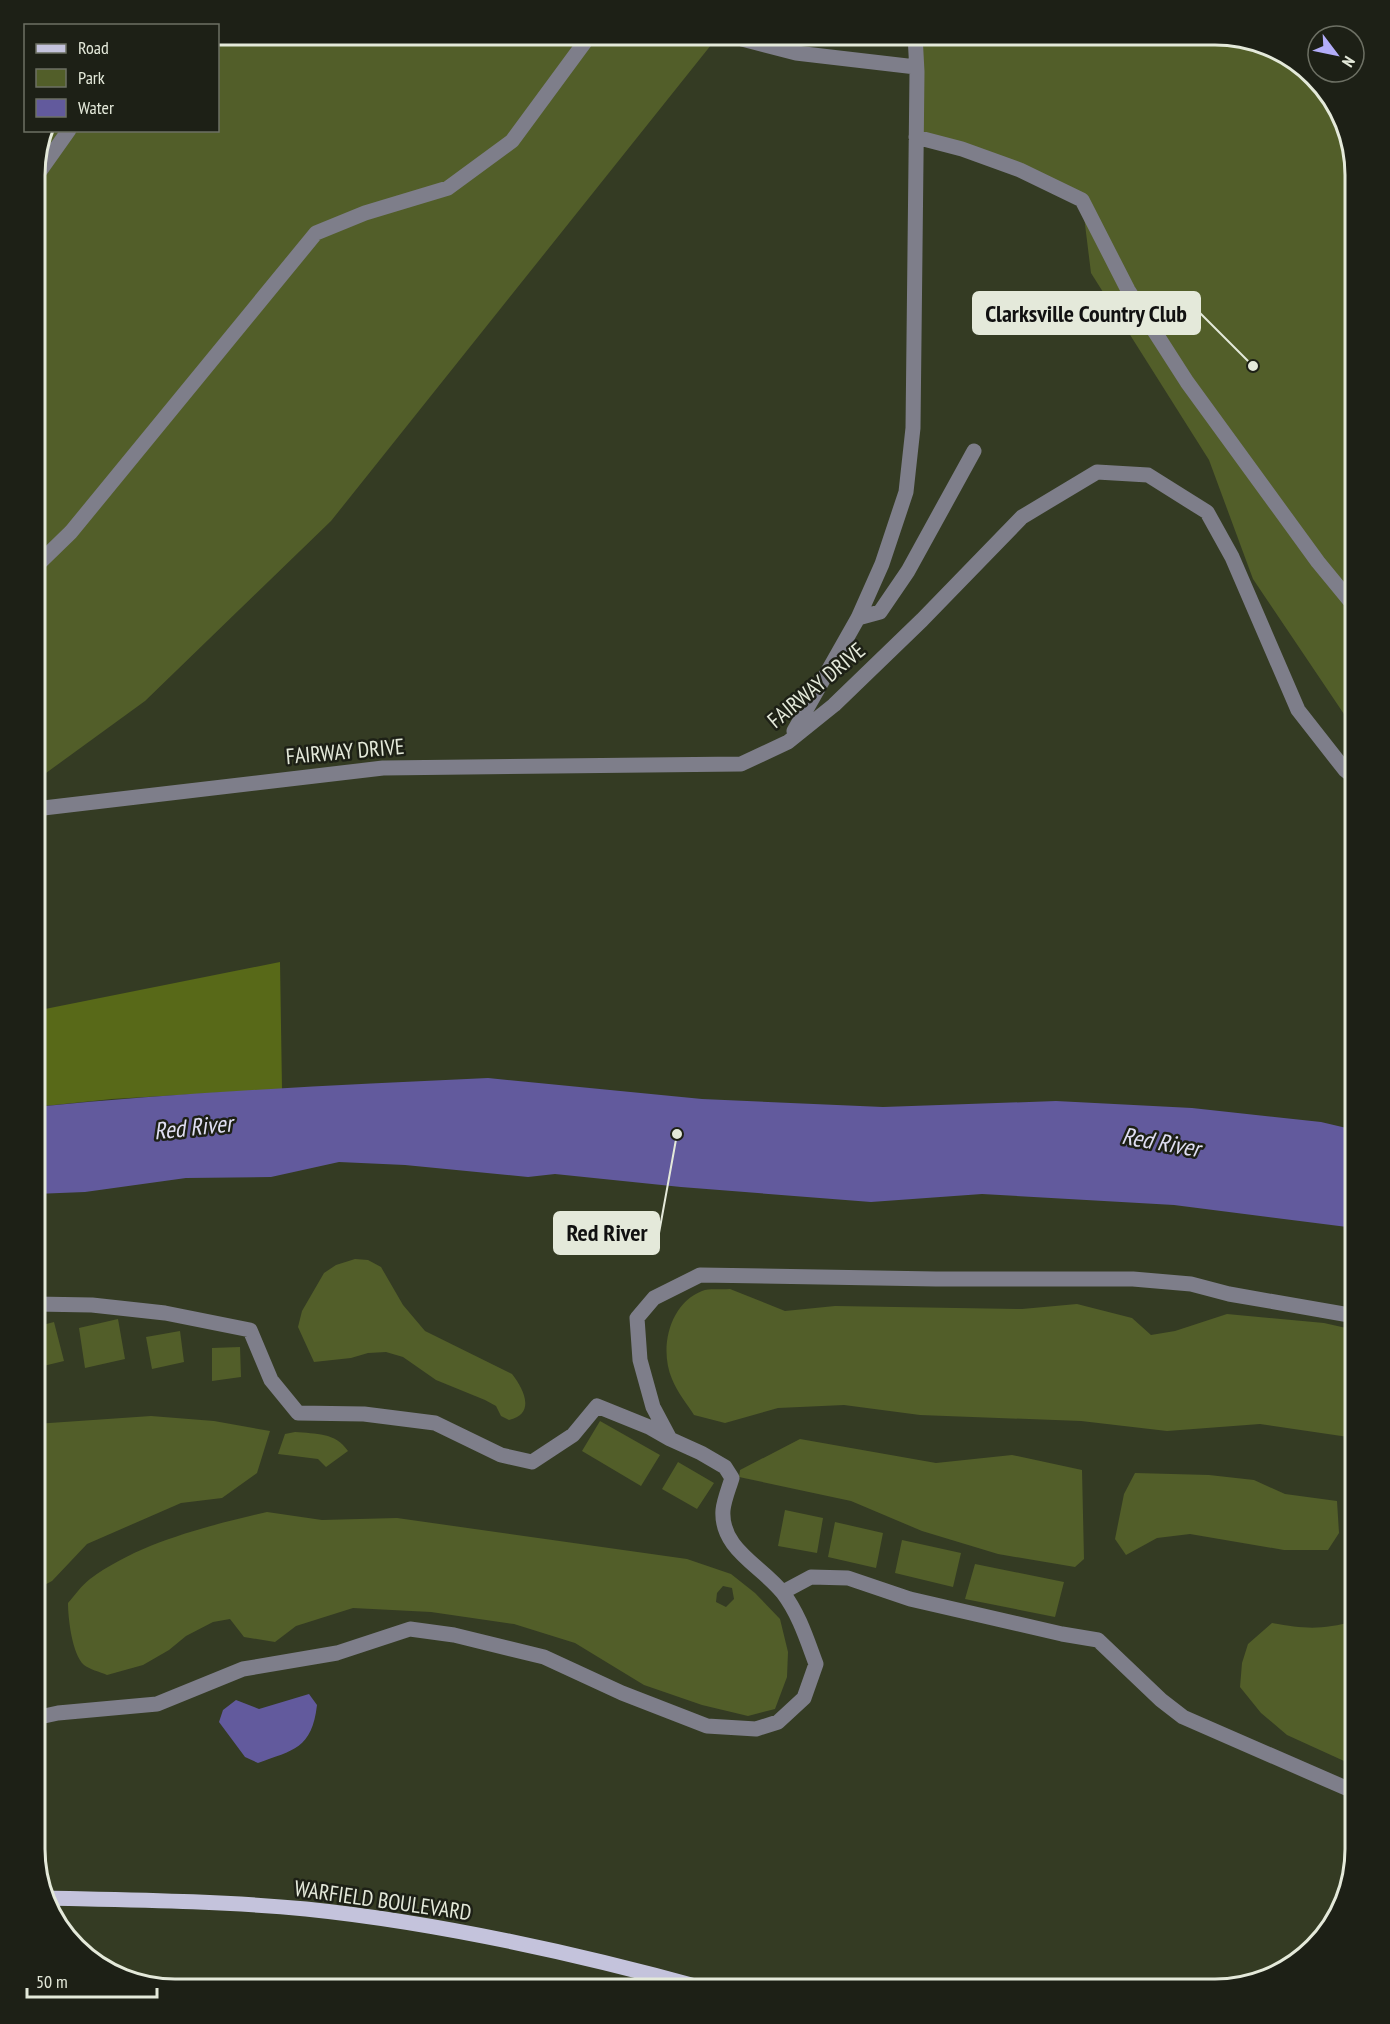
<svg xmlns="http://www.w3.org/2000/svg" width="1390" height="2024" viewBox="0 0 1390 2024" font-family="'PT Sans Narrow',sans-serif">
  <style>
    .green { fill: #525e29; fill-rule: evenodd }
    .forest { fill: #586918 }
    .water { fill: #625a9d }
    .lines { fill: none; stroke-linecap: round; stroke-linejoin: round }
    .minor { stroke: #7e7e8a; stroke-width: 15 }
    .major { stroke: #c4c3dc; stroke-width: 15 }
    .labels { text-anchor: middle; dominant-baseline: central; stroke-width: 5; stroke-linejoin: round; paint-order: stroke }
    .street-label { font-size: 22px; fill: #e4e9da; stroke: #1d2016 }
    .water-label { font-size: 24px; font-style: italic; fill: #e0dff3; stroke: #1d2016 }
    .rim { fill: none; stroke: #e4e9da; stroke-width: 3 }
    .leader { fill: none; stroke: #e4e9da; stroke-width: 2 }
    .callout-dot { fill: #e4e9da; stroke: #1d2016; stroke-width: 2 }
    .callout { fill: #e4e9da; stroke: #e4e9da; stroke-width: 2 }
    .callout-label { font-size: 24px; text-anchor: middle; font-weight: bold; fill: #111 }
  </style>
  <rect width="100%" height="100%" fill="#343b23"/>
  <path class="green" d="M 218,35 L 719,35 L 331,521 L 145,701 L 35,781 L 35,166 L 43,131 L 218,130 Z
    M 915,35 L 1224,35 L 1286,54 L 1337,105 L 1355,175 L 1355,727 L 1350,723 L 1253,579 L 1209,460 L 1091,273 L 1082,200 L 916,137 Z
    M 355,1259 L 368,1260 L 381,1267 L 403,1305 L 425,1331 L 512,1374 C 524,1389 536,1414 509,1420 L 501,1416 L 496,1406 L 485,1400 L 436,1380 L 403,1357 L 386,1352 L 368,1353 L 351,1358 L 314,1362 L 298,1327 L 302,1311 L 324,1273 L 336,1265 Z
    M 730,1289 L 785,1311 L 835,1306 L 1022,1309 L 1077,1304 L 1132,1318 L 1151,1335 L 1175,1331 L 1227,1314 L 1324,1323 L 1355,1330 L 1355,1438 L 1260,1424 L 1167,1431 L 1081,1421 L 920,1415 L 844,1405 L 778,1408 L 725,1423 L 694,1415 C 687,1404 677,1392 672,1379 C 659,1349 669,1304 702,1291 C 709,1288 721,1290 730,1289 Z
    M 118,1319 L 125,1359 L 85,1368 L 79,1328 Z
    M 54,1322 L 64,1361 L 35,1368 L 35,1327 Z
    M 180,1331 L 184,1362 L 152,1369 L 146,1337 Z
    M 240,1347 L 241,1377 L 212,1381 L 212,1348 Z
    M 151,1416 L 214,1421 L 270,1431 L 257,1473 L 222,1498 L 181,1503 L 87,1544 L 52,1581 L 35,1590 L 35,1424 Z
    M 600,1421 L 660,1455 L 641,1486 L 582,1451 Z
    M 295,1432 C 316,1434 335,1432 348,1451 L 326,1467 L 318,1459 L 278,1454 L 285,1434 Z
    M 800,1439 L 936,1463 L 1012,1455 L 1082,1470 L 1084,1559 L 1075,1567 L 998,1554 L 922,1531 L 851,1501 L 739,1477 L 740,1470 Z
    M 678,1462 L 714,1483 L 697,1509 L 662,1489 Z
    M 1135,1473 L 1209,1475 L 1254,1480 L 1285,1494 L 1337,1501 L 1339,1533 L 1328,1550 L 1284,1550 L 1190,1534 L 1157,1538 L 1126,1555 L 1115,1539 L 1124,1494 Z
    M 785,1510 L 823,1518 L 817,1553 L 778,1546 Z
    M 267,1512 L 322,1520 L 397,1518 L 687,1559 L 731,1574 L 755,1593 L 780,1619 L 788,1652 L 787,1677 L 775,1709 L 748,1716 L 702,1705 L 644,1685 L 575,1643 L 514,1624 L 431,1612 L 353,1608 L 296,1626 L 275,1642 L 244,1637 L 230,1619 L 213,1622 L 186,1636 L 169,1650 L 143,1665 L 107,1675 C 100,1672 89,1669 84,1665 C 72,1654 68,1618 68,1603 C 75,1595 82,1585 90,1579 C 140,1542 208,1526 267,1512 ZM 723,1586 L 732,1588 L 734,1599 L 726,1607 L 716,1602 L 717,1593 Z
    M 835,1522 L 883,1533 L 876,1568 L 828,1557 Z
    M 902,1540 L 961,1553 L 953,1587 L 895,1573 Z
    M 975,1564 L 1064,1582 L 1055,1617 L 965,1599 Z
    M 1355,1621 L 1355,1766 L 1287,1735 L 1261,1713 L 1240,1687 L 1242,1663 L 1248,1644 L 1272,1623 C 1306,1629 1321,1630 1355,1621 Z"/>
  <path class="forest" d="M 280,962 L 282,1089 L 112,1099 L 35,1107 L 35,1011 Z"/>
  <path class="water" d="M 488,1078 L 702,1099 L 883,1107 L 1056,1101 L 1192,1108 L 1321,1122 L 1355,1130 L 1355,1228 L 1174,1205 L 982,1194 L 871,1202 L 681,1187 L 555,1174 L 528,1177 L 405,1165 L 339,1162 L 271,1177 L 186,1178 L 85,1192 L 35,1194 L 35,1107 C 185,1092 337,1085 488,1078 Z
    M 309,1694 L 317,1705 C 312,1749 293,1750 258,1763 L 245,1757 L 219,1722 L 223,1710 L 236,1700 L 259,1709 Z"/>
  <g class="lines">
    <path class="minor" d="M 738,35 L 742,39 L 796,53 L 916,67
      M 916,137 L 962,149 L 1020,170 L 1082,200 L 1128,290 L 1187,382 L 1318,562 L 1355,607
      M 35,178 L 69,130
      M 35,567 L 71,532 L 316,233 L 365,213 L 448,188 L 512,141 L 590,35
      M 858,618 L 880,612 L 908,571 L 974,451
      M 794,731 L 858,618 L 882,564 L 906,492 L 913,428 L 917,72 L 915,35
      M 35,809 L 383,768 L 741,764 L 788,742 L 834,705 L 922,620 L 1022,517 L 1097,472 L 1148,475 L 1207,512 L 1232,557 L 1298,710 L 1345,770 L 1355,778
      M 35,1304 L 92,1305 L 165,1313 L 250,1330 L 271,1380 L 298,1413 L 364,1414 L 435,1423 L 501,1455 L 532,1462 L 573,1435 L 597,1406 L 649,1427 L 670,1439
      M 783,1592 L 811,1577 L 848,1578 L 910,1599 L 1062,1634 L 1098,1640 L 1161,1700 L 1183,1717 L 1355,1792
      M 35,1718 L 58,1713 L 157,1704 L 243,1669 L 337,1653 L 410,1629 L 454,1635 L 544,1657 L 622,1693 L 707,1726 L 756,1729 L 778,1722 L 804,1698 L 816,1664 C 807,1640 799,1614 783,1593 C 762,1566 720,1549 723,1510 C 724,1500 729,1488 732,1478 L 725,1467 L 701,1453 L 670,1439 L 653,1407 L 640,1360 L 637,1318 L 654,1298 L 700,1275 L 936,1279 L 1133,1279 L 1191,1284 L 1229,1294 L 1355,1316"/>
    <path class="major" d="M 47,1898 C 133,1900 220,1901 306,1909 C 441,1923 575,1953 706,1989"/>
  </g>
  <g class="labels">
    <g class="street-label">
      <text transform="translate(816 685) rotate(-40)">FAIRWAY DRIVE</text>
      <text transform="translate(345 751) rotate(-5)">FAIRWAY DRIVE</text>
      <text transform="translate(383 1900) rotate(8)">WARFIELD BOULEVARD</text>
    </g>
    <g class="water-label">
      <text transform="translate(193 1127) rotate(-6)">Red River</text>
      <text transform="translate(1161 1142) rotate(10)">Red River</text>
    </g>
  </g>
  <path d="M0 0H1390V2024H0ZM175 45H1215A130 130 0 0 1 1345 175V1849A130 130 0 0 1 1215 1979H175A130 130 0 0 1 45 1849V175A130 130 0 0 1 175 45Z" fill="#1d2016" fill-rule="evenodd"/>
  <path class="rim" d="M175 45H1215A130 130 0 0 1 1345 175V1849A130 130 0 0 1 1215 1979H175A130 130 0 0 1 45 1849V175A130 130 0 0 1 175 45Z"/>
  <path class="leader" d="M1253 366L1200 313M677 1134L659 1233"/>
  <g class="callout-dot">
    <circle cx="1253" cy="366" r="6"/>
    <circle cx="677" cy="1134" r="6"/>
  </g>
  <g class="callout">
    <rect x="973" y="292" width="227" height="42" rx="6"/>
    <rect x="554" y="1212" width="105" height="42" rx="6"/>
  </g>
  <g class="callout-label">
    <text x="1086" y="322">Clarksville Country Club</text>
    <text x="607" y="1241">Red River</text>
  </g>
  <rect x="24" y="24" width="195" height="108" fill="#1d2016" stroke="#6d7064" stroke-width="1.5"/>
  <rect x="36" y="44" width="30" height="9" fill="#c4c3dc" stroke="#6d7064" stroke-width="1.5"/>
  <text x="78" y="54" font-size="18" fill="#e4e9da">Road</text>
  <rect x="36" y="69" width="30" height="18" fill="#525e29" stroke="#6d7064" stroke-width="1.5"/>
  <text x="78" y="84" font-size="18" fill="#e4e9da">Park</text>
  <rect x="36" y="99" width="30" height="18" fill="#625a9d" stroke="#6d7064" stroke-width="1.5"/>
  <text x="78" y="114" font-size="18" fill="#e4e9da">Water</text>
  <g transform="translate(1336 54) rotate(122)"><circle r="28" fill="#1d2016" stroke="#6d7064" stroke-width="1.5"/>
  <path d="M0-4.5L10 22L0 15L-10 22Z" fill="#b3adf9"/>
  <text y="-9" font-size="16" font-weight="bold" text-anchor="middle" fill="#e4e9da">N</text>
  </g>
  <path d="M27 1988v9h130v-9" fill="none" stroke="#e4e9da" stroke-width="3"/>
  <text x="36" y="1988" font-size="18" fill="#e4e9da" stroke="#1d2016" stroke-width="4.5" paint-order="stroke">50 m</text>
</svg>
